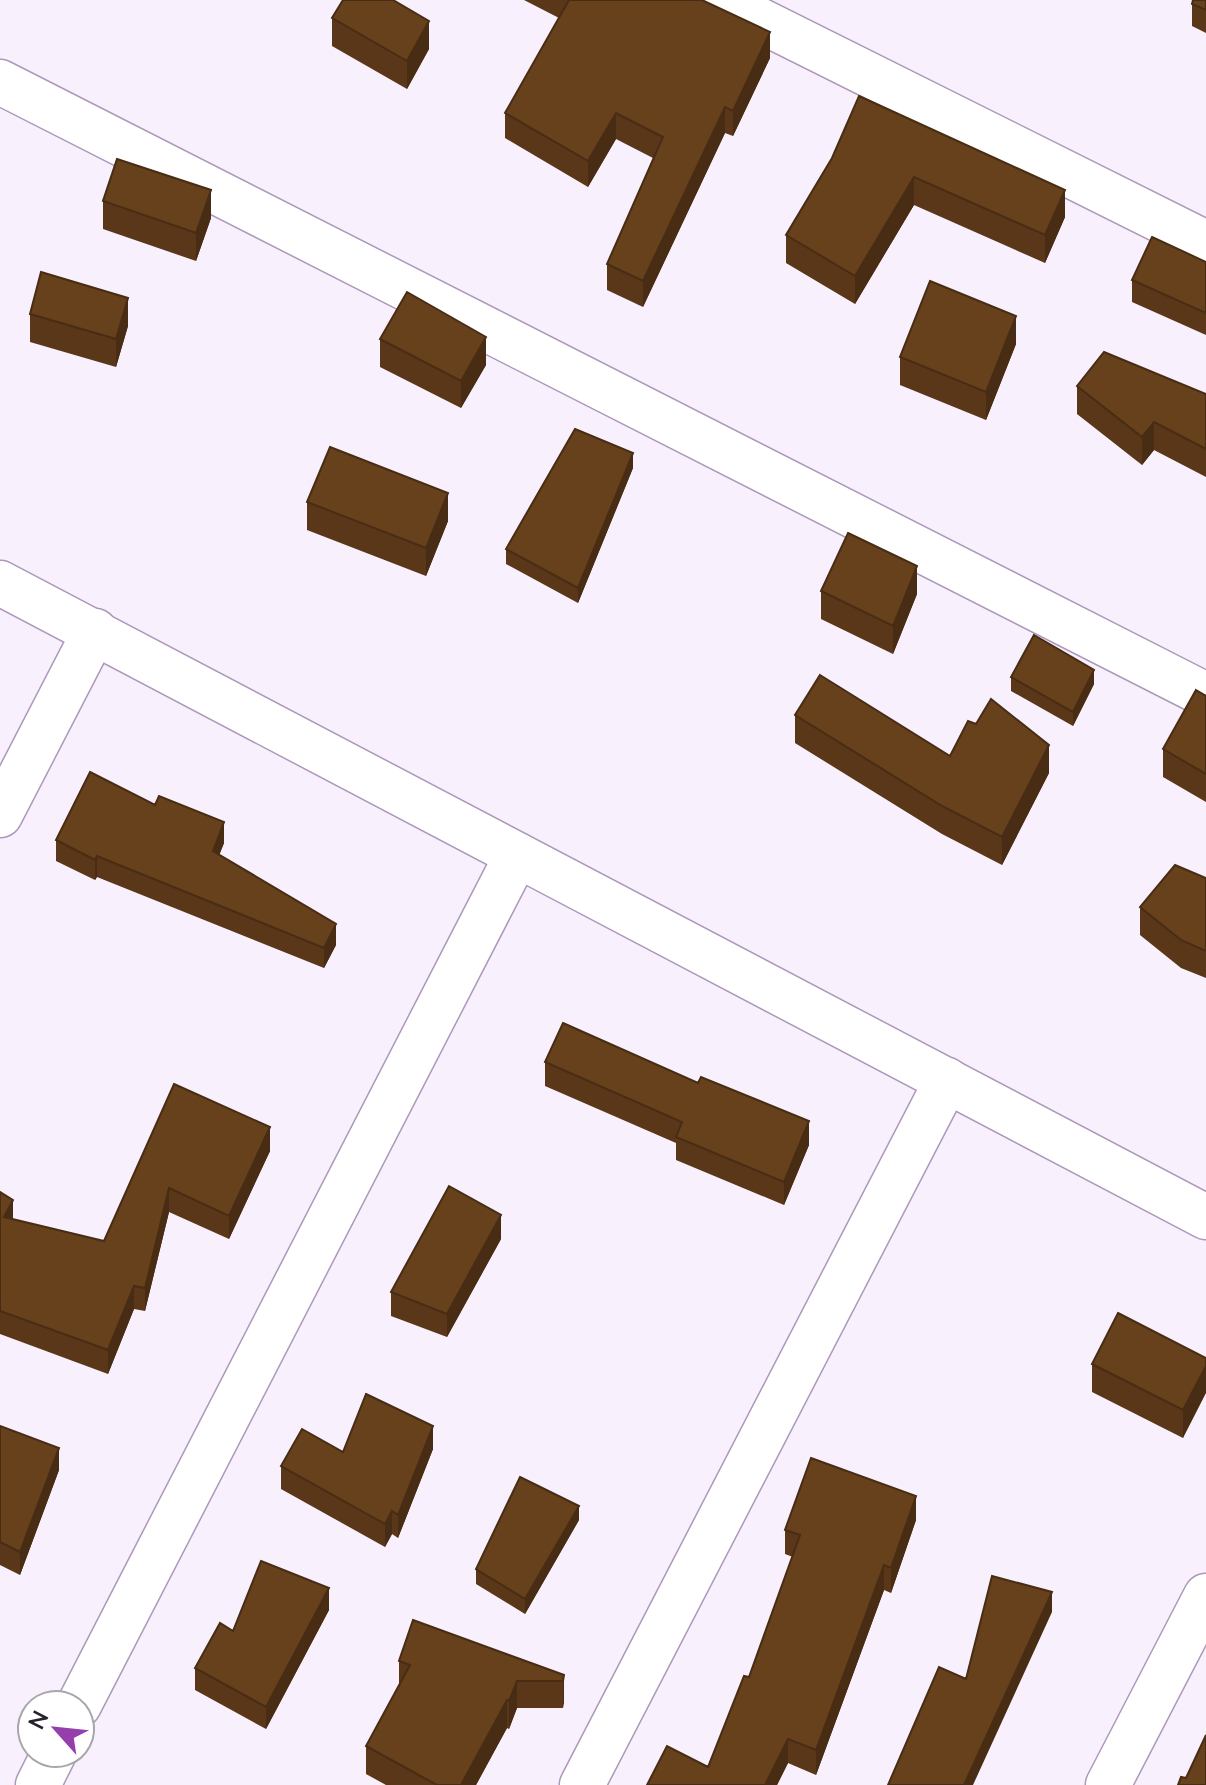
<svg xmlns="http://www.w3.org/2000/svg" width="1206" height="1785" viewBox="0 0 1206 1785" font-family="Lato,sans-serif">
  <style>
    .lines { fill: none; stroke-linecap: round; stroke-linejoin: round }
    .minor-casing { stroke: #ac98b8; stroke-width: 47 }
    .tertiary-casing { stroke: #ac98b8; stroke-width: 47 }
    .minor { stroke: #fff; stroke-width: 44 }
    .tertiary { stroke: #fff; stroke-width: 44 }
    .wall { fill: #593718 }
    .shaded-wall { fill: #482d14 }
    .building { fill: #67401c; stroke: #482d14; stroke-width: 2 }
  </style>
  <rect width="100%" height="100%" fill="#f9f0fe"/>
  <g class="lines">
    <defs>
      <path id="minor" d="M 719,0 L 1206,243
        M 0,82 L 1206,695
        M 0,815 L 95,631
        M 79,1705 L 517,855
        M 38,1785 L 54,1753
        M 582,1785 L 947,1080
        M 1108,1785 L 1206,1596"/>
      <path id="tertiary" d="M 0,583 L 1206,1217"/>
    </defs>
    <use href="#minor" class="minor-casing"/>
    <use href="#tertiary" class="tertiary-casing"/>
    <use href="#minor" class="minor"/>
    <use href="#tertiary" class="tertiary"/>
  </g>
  <path class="wall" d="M 524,0 L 702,0 L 770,58 L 733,136 L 725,133 L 643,307 L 607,290 L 607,264 L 653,158 L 616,139 L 588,187 L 505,138 L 505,113 L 559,18 Z
    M 1206,0 L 1206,33 L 1192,26 L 1192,4 Z
    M 332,18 L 429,49 L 407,89 L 332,46 Z
    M 859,96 L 1065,217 L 1045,263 L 914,205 L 855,304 L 786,263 L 786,235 L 832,158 Z
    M 103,201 L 211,218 L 196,261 L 103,229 Z
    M 1206,262 L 1206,335 L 1132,302 L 1132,280 Z
    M 30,314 L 128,326 L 116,367 L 30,342 Z
    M 380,339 L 486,365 L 461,408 L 380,367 Z
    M 1016,344 L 986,420 L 900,385 L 900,357 Z
    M 1077,386 L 1206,394 L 1206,477 L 1154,450 L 1142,465 L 1077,414 Z
    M 633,468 L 578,603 L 506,564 L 506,549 Z
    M 307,502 L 448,521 L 426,576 L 307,530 Z
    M 821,591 L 917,594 L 893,654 L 821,619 Z
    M 1011,677 L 1094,684 L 1073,726 L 1011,691 Z
    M 1206,696 L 1206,802 L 1163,777 L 1163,749 Z
    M 795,715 L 950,756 L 1049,773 L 1002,865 L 942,834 L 795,743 Z
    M 56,840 L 224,843 L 219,855 L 336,945 L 324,968 L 97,877 L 95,880 L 56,861 Z
    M 1206,878 L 1206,978 L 1181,968 L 1140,935 L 1140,907 Z
    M 545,1062 L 809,1145 L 784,1205 L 676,1160 L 676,1143 L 545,1086 Z
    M 174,1084 L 270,1151 L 229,1239 L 169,1212 L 145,1311 L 134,1309 L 108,1374 L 0,1334 L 0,1192 L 13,1219 L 104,1241 Z
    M 501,1239 L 447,1337 L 391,1316 L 391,1292 Z
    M 1206,1358 L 1183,1438 L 1092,1392 L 1092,1364 Z
    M 0,1426 L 59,1470 L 20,1575 L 0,1565 Z
    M 433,1449 L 398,1538 L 392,1534 L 385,1547 L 281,1489 L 281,1466 L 343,1452 Z
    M 579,1520 L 525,1614 L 476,1584 L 476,1569 Z
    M 916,1520 L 891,1593 L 884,1590 L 816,1775 L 788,1763 L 777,1785 L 647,1785 L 708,1767 L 749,1677 L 793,1557 L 785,1554 L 785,1530 Z
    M 329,1610 L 266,1729 L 195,1690 L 195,1668 L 233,1631 Z
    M 399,1661 L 564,1675 L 563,1708 L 517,1708 L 509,1729 L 507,1728 L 476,1785 L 386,1785 L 366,1774 L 366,1746 L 399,1685 Z"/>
  <path class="shaded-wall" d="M 429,21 L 429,49 L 407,89 L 407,61 Z
    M 770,32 L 770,58 L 733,136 L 733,111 Z
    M 725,107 L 725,133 L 643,307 L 643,281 Z
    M 616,113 L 616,139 L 588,187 L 588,161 Z
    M 914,177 L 914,205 L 855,304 L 855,276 Z
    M 211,190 L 211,218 L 196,261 L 196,233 Z
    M 1065,190 L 1065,217 L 1045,263 L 1045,235 Z
    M 128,298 L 128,326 L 116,367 L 116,339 Z
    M 1016,316 L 1016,344 L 986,420 L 986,392 Z
    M 486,337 L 486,365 L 461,408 L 461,381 Z
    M 1154,422 L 1154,450 L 1142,465 L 1142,437 Z
    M 633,453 L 633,468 L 578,603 L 578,588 Z
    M 448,493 L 448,521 L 426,576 L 426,548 Z
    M 917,566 L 917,594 L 893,654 L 893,626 Z
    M 1094,670 L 1094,684 L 1073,726 L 1073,712 Z
    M 1049,745 L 1049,773 L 1002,865 L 1002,837 Z
    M 224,822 L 224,843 L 213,871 L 213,851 Z
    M 97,856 L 97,877 L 95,880 L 95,860 Z
    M 336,924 L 336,945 L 324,968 L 324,948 Z
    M 809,1121 L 809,1145 L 784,1205 L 784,1182 Z
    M 270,1127 L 270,1151 L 229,1239 L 229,1216 Z
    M 169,1188 L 169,1212 L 145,1311 L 145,1288 Z
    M 13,1200 L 13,1224 L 4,1217 Z
    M 501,1215 L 501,1239 L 447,1337 L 447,1314 Z
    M 134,1286 L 134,1309 L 108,1374 L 108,1350 Z
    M 1206,1366 L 1206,1393 L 1183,1438 L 1183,1410 Z
    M 433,1426 L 433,1449 L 398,1538 L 398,1515 Z
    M 59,1448 L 59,1470 L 20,1575 L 20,1552 Z
    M 916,1496 L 916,1520 L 891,1593 L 891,1568 Z
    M 579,1506 L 579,1520 L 525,1614 L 525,1599 Z
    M 392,1511 L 392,1534 L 385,1547 L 385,1524 Z
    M 884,1565 L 884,1590 L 816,1775 L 816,1750 Z
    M 329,1588 L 329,1610 L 266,1729 L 266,1707 Z
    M 1052,1592 L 1052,1612 L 973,1785 L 964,1785 Z
    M 564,1675 L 564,1703 L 563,1708 L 563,1681 Z
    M 517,1681 L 517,1708 L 509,1729 L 509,1701 Z
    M 507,1700 L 507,1728 L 476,1785 L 461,1785 Z
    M 788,1739 L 788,1763 L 777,1785 L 765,1785 Z"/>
  <path class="building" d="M 343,0 L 393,0 L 429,21 L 407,61 L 332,18 Z
    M 569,0 L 702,0 L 770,32 L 733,111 L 725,107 L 643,281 L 607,264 L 663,137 L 616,113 L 588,161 L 505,113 Z
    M 1193,0 L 1206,0 L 1206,10 L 1192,4 Z
    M 859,96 L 1065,190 L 1045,235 L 914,177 L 855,276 L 786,235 L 832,158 Z
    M 117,159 L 211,190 L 196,233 L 103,201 Z
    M 1152,237 L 1206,262 L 1206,313 L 1132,280 Z
    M 41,272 L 128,298 L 116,339 L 30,314 Z
    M 930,281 L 1016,316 L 986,392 L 900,357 Z
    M 407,292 L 486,337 L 461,381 L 380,339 Z
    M 1104,352 L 1206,394 L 1206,449 L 1154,422 L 1142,437 L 1077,386 Z
    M 575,429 L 633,453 L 578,588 L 506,549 Z
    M 330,447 L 448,493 L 426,548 L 307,502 Z
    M 848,533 L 917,566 L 893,626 L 821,591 Z
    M 1034,635 L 1094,670 L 1073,712 L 1011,677 Z
    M 820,675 L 950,756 L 968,721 L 976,724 L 991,699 L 1049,745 L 1002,837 L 942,806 L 795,715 Z
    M 1196,690 L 1206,696 L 1206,774 L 1163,749 Z
    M 90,772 L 155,805 L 159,796 L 224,822 L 213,851 L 336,924 L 324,948 L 97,856 L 95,860 L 56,840 Z
    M 1175,865 L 1206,878 L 1206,951 L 1181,940 L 1140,907 Z
    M 563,1023 L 698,1083 L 701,1077 L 809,1121 L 784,1182 L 676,1137 L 682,1122 L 545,1062 Z
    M 174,1084 L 270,1127 L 229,1216 L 169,1188 L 145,1288 L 134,1286 L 108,1350 L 0,1311 L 0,1192 L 13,1200 L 4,1217 L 104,1241 Z
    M 449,1186 L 501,1215 L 447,1314 L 391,1292 Z
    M 1118,1313 L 1206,1358 L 1206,1366 L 1183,1410 L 1092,1364 Z
    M 366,1394 L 433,1426 L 398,1515 L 392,1511 L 385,1524 L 281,1466 L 302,1429 L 343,1452 Z
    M 0,1426 L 59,1448 L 20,1552 L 0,1542 Z
    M 811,1458 L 916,1496 L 891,1568 L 884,1565 L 816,1750 L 788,1739 L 765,1785 L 647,1785 L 667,1746 L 708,1767 L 744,1676 L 749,1677 L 800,1535 L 785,1530 Z
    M 520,1477 L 579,1506 L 525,1599 L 476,1569 Z
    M 261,1561 L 329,1588 L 266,1707 L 195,1668 L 220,1623 L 233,1631 Z
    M 992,1576 L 1052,1592 L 964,1785 L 888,1785 L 939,1667 L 966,1679 Z
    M 413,1620 L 564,1675 L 563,1681 L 517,1681 L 509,1701 L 507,1700 L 461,1785 L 437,1785 L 366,1746 L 410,1665 L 399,1661 Z
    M 1206,1735 L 1206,1785 L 1178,1785 L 1181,1777 L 1186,1778 Z"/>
  <g transform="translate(56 1729) rotate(297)"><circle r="38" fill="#ffffff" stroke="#a9a6ab" stroke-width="2"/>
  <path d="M0-6L14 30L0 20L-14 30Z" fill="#953fac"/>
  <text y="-12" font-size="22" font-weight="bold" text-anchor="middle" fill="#28212d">N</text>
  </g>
</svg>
